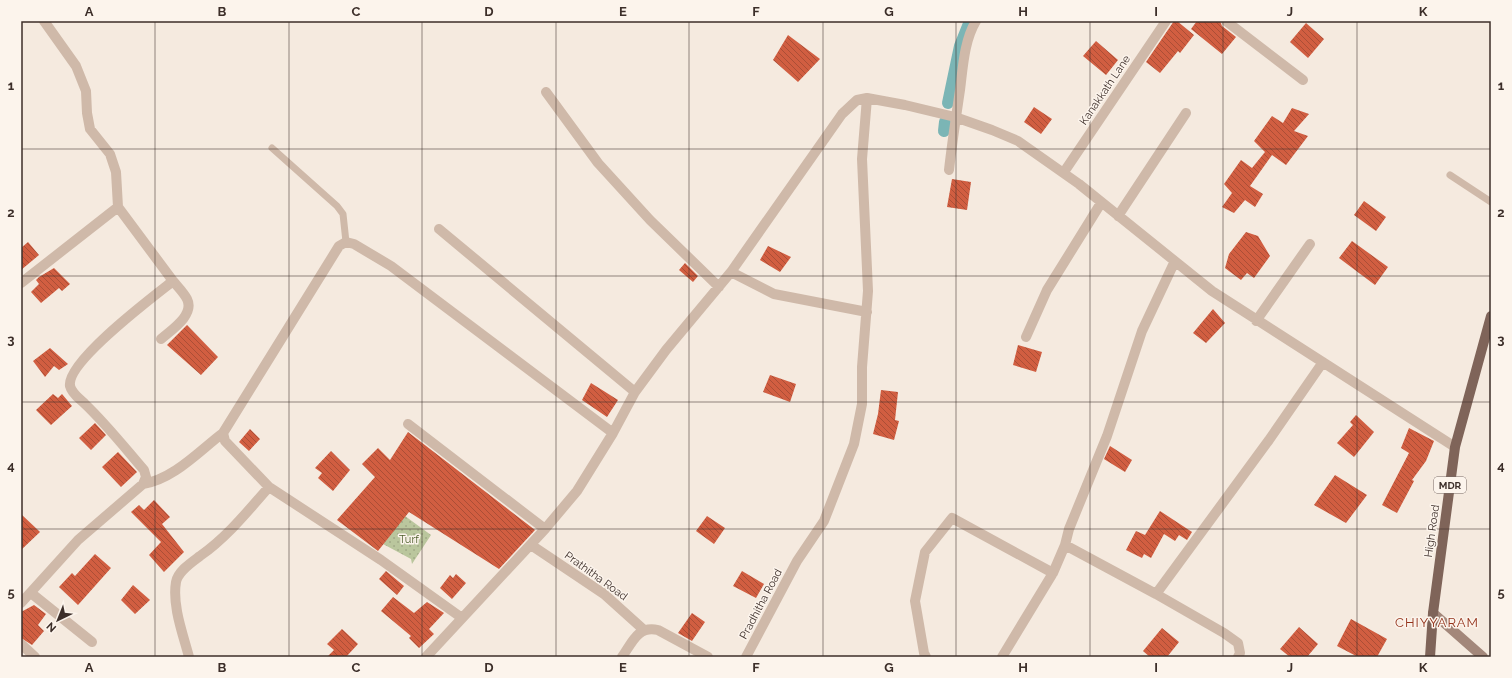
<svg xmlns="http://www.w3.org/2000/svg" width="1512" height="678" viewBox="0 0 1512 678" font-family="Raleway,sans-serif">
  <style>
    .park { fill: url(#park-dots) }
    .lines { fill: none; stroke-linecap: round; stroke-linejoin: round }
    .canal { stroke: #7bb5b5; stroke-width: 12 }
    .building { fill: url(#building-back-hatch) }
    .lane { stroke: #cfb9a9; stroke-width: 7 }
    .street { stroke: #cfb9a9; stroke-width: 10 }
    .secondary { stroke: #a3877a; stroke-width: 10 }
    .primary { stroke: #7f6459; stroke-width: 10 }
    .grid { fill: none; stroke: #3c2e29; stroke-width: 1; stroke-opacity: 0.55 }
    .labels { text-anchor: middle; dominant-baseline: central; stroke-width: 3; stroke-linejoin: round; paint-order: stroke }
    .shield { fill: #fcf4ec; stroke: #766964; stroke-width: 1 }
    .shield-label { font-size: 10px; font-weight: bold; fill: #3c2e29 }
    .street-label { font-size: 11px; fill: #3c2e29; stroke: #fcf4ec }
    .park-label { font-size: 11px; fill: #4c5d2a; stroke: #fcf4ec }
    .quarter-label { font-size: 13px; letter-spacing: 1px; fill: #93321a; stroke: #fcf4ec }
    .neatline { fill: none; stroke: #3c2e29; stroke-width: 1.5 }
    .grid-label { font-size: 13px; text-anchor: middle; font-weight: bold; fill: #3c2e29 }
  </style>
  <defs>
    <pattern id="park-dots" width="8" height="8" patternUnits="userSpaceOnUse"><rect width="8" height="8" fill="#bac69d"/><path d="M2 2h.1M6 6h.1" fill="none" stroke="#a1aa87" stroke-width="1.8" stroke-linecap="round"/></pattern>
    <pattern id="building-back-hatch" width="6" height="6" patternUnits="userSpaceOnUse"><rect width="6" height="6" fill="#d15e41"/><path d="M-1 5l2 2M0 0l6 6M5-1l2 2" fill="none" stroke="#ab4e36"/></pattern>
  </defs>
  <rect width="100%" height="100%" fill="#f5eadf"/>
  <path class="park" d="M 405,516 L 431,535 L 412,564 L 411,559 L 383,544 Z"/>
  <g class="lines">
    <path class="canal" d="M 948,103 L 960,46 L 970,21
      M 944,131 L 945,122"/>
  </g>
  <path class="building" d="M 1174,21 L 1177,21 L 1194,35 L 1180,53 L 1178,51 L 1160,73 L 1146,62 Z
    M 1197,21 L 1220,21 L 1222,26 L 1236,37 L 1222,54 L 1191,29 Z
    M 1306,23 L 1324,39 L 1308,58 L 1290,42 Z
    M 788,35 L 820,59 L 798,82 L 773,60 Z
    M 1096,41 L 1118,60 L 1106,75 L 1083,56 Z
    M 1034,107 L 1052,119 L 1041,134 L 1024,122 Z
    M 1292,108 L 1309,114 L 1294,131 L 1308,136 L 1286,165 L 1272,155 L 1250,186 L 1263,194 L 1255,207 L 1245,200 L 1234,213 L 1222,207 L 1232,193 L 1224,184 L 1241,160 L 1252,168 L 1265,152 L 1254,141 L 1272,116 L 1283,123 Z
    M 952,179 L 971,182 L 967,210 L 947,207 Z
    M 1364,201 L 1386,217 L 1376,231 L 1354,215 Z
    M 1246,232 L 1258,236 L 1270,256 L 1254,278 L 1247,273 L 1241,280 L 1225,268 L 1229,254 Z
    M 1352,241 L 1388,267 L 1375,285 L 1339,258 Z
    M 28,242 L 39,255 L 21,270 L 21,248 Z
    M 768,246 L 791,257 L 780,272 L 760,260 Z
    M 685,263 L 698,276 L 693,282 L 679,270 Z
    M 54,268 L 70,284 L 62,291 L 59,288 L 41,303 L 31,292 L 39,284 L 36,280 L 39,277 Z
    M 1213,309 L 1225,323 L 1206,343 L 1193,333 Z
    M 187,325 L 218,357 L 201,375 L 167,345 Z
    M 1018,345 L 1042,352 L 1036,372 L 1013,365 Z
    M 50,348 L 68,364 L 59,370 L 54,366 L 45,377 L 33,361 Z
    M 770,375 L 796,384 L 790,402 L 763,392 Z
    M 591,383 L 618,400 L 607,417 L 582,400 Z
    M 881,390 L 898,392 L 895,420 L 899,421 L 894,440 L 873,434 L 878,414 Z
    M 53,394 L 58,398 L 62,394 L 72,406 L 51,425 L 36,410 Z
    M 1356,415 L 1374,432 L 1354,457 L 1337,443 L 1353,425 L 1350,422 Z
    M 95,423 L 106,435 L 91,450 L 79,438 Z
    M 1409,428 L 1434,441 L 1426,461 L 1412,480 L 1414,481 L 1397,513 L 1382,505 L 1409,453 L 1401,448 Z
    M 250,429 L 260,439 L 249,451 L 239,442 Z
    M 408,432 L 535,530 L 499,569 L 409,512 L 378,551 L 337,520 L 375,477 L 362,464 L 378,448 L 390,460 Z
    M 1110,446 L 1132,460 L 1125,472 L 1104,459 Z
    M 331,451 L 350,470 L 333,491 L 318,478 L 322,473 L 315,468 Z
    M 118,452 L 137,472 L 121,487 L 102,467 Z
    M 1335,475 L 1367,495 L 1346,523 L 1314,505 Z
    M 154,500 L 170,517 L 162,524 L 184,552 L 164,572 L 149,555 L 161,542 L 131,512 L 139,505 L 144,510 Z
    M 1160,511 L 1192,532 L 1187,540 L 1179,535 L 1175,541 L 1164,534 L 1151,558 L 1144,554 L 1142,558 L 1126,550 L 1136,531 L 1145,535 Z
    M 21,514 L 40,532 L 21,550 Z
    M 707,516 L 725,528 L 714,544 L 696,531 Z
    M 95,554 L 111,568 L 78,605 L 59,587 L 72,573 L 75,576 Z
    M 386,571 L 404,586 L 397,595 L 379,579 Z
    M 742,571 L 764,584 L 756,598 L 733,586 Z
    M 456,574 L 466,583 L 452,599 L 440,588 L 450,575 L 453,578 Z
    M 133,585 L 150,600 L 135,614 L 121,600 Z
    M 393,597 L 414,613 L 427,602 L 444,613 L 429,629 L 434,634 L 419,648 L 409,638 L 411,636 L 381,611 Z
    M 34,605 L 46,614 L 38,625 L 44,631 L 32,645 L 21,638 L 21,612 Z
    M 692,613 L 705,622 L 692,641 L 678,633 Z
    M 1351,619 L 1387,639 L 1377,657 L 1358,657 L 1337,646 Z
    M 1299,627 L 1318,644 L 1307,657 L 1290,657 L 1280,649 Z
    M 1162,628 L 1179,642 L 1167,657 L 1150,657 L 1143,651 Z
    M 342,629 L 358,644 L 346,657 L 327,657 L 334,650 L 327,644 Z"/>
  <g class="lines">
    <path class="lane" d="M 272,148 L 337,206 L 343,214 L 346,242
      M 1450,175 L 1491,202"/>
    <path class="street" d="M 1226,21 L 1303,80
      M 546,92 L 598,163 L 650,220 L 719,287
      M 949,170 C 952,143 956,117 960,90 C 963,67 964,41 976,21
      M 1064,172 L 1166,21
      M 1118,216 L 1186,113
      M 439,229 L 635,392
      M 1174,263 L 1142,331 L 1107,436 L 1069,529 L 1065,545 L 1156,594 L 1269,440 L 1323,362
      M 731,272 L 774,294 L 867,312
      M 21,283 L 118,207
      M 1256,321 L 1310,244
      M 1026,337 L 1047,290 L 1101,203
      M 161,339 C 171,330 195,315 187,299 C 184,293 178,287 173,281
      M 408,424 L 545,529
      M 143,484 C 174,479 199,451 223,433
      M 269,487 L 225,441 L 223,433 L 339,246 L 346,242 L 354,244 L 391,266 L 613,433
      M 531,545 L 604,594 L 644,630
      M 31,593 L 92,642
      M 1156,594 L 1224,633 L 1238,643 L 1240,653 L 1238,657
      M 21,603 L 78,540 L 143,484 L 146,477 L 144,470 C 125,448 107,425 85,404 C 80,399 72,394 70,386 C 66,362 154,296 173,281 L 118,207 L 116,172 L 110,154 L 90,129 L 87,113 L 86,91 L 76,66 L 44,21
      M 21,644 L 35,657
      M 189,657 C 183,634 172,606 176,582 C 178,571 192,562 200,556 C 227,537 247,512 269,487 L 381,560 L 462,618
      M 426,657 L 545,529 L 577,491 L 613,433 L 635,392 L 666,350 L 731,272 L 842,114 L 857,100 L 867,98 L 905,105 L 955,117 L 992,130 L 1018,141 L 1079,184 L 1212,291 L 1455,447
      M 622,657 C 632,643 638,625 658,630 L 708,657
      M 746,657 L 797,561 L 824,521 L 854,444 L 862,404 L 862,367 L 868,291 L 862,159 L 867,98
      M 926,657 L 924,653 L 915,601 L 925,552 L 952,518 L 1053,573
      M 1002,657 L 1053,573 L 1065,545"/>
    <path class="secondary" d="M 1433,613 L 1483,657"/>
    <path class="primary" d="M 1430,657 L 1433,613 L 1455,447 L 1491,316"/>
  </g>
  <path class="grid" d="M 155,21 L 155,657M 289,21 L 289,657M 422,21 L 422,657M 556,21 L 556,657M 689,21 L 689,657M 823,21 L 823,657M 956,21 L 956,657M 1090,21 L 1090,657M 1223,21 L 1223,657M 1357,21 L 1357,657M 21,149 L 1491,149M 21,276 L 1491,276M 21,402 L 1491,402M 21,529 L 1491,529"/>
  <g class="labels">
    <rect class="shield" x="1434" y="477" width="32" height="16" rx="3"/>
    <g class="shield-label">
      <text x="1450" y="485">MDR</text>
    </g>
    <g class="street-label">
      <text transform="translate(1105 90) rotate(-56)">Kanakkath Lane</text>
      <text transform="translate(1432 531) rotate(-82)">High Road</text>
      <text transform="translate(596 576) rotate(36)">Prathitha Road</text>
      <text transform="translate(761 604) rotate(-62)">Pradhitha Road</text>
    </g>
    <g class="park-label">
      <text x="409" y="539">Turf</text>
    </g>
    <g class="quarter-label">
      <text x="1437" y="622">CHIYYARAM</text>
    </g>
  </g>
  <rect width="1512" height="678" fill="none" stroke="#fcf4ec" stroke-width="44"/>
  <g transform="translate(58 620) rotate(223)" stroke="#fcf4ec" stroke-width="3" paint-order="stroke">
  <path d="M0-3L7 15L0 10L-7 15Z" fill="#3c2e29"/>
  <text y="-6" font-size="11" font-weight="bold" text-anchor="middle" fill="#3c2e29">N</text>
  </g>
  <rect x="22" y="22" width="1468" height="634" class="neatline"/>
  <g class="grid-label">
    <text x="89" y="16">A</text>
    <text x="222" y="16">B</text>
    <text x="356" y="16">C</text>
    <text x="489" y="16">D</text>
    <text x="623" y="16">E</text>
    <text x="756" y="16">F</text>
    <text x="889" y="16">G</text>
    <text x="1023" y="16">H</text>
    <text x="1156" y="16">I</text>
    <text x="1290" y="16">J</text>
    <text x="1423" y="16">K</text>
    <text x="11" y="90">1</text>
    <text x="1501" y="90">1</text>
    <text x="11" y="217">2</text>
    <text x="1501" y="217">2</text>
    <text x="11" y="344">3</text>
    <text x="1501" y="344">3</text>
    <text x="11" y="470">4</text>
    <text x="1501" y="470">4</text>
    <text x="11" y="597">5</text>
    <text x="1501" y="597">5</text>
    <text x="89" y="672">A</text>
    <text x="222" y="672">B</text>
    <text x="356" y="672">C</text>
    <text x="489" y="672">D</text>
    <text x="623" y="672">E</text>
    <text x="756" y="672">F</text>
    <text x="889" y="672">G</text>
    <text x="1023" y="672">H</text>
    <text x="1156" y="672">I</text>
    <text x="1290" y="672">J</text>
    <text x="1423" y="672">K</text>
  </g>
</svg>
